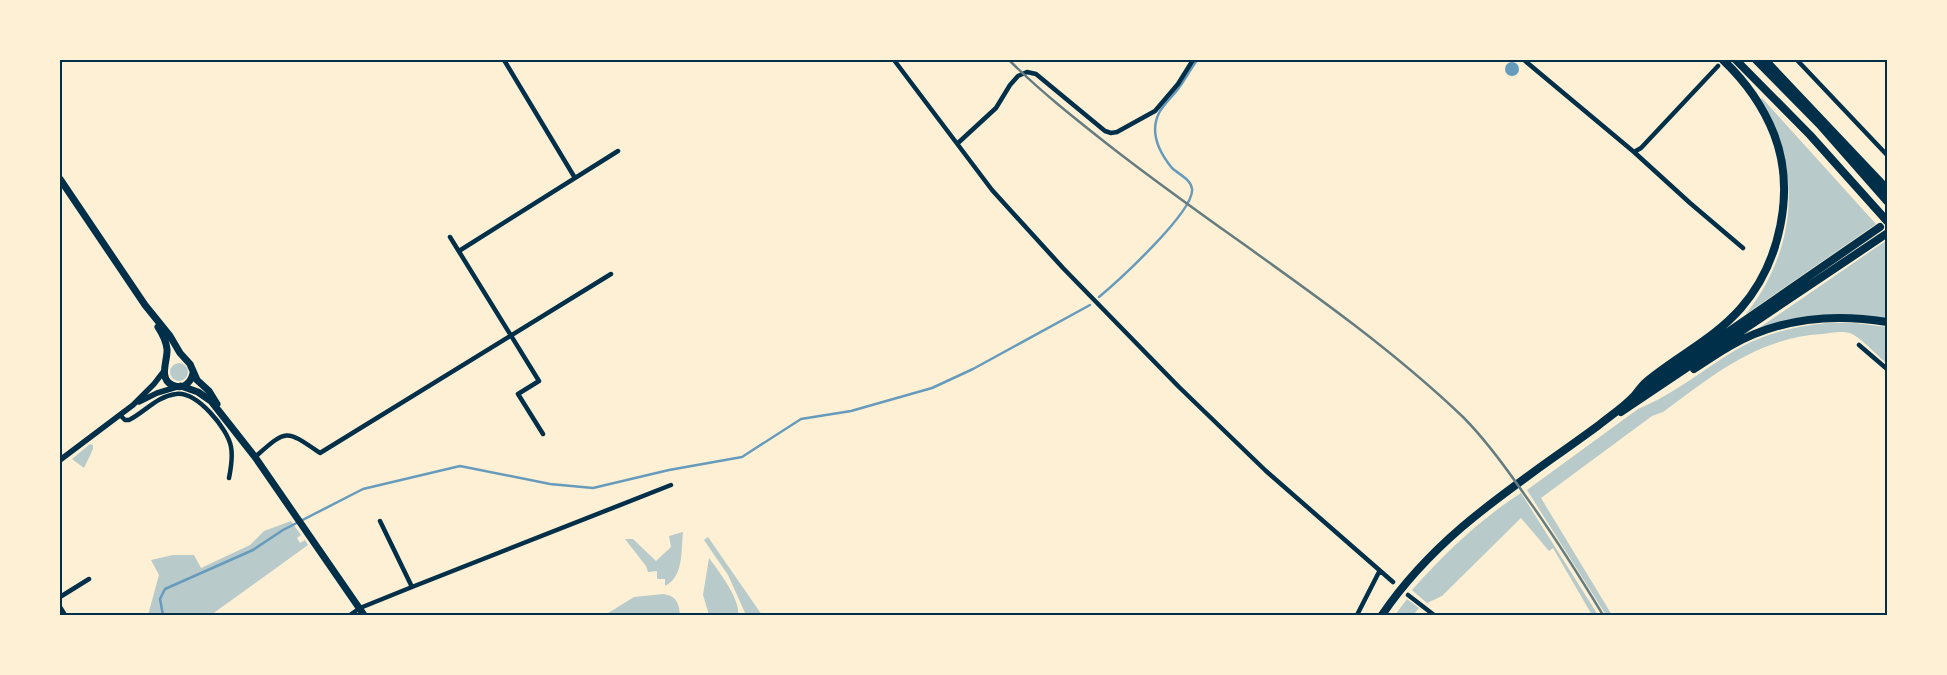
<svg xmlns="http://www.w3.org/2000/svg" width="1947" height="675" viewBox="0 0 1947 675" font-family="'Libre Baskerville',serif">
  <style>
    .green { fill: #b9caca }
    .water { fill: #669bbc }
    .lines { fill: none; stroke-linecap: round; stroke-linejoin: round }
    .stream { stroke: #669bbc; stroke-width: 2.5 }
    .minor { stroke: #003049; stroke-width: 4.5 }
    .tertiary { stroke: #003049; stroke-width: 5.5 }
    .primary { stroke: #003049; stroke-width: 7 }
    .motorway { stroke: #003049; stroke-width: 8 }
    .rail { stroke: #657d81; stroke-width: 2.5 }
    .neatline { fill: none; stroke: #003049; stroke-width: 2 }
  </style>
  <rect width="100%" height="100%" fill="#fdf0d5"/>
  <path class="green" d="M 1762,98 L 1876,224 L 1746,314 C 1797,249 1803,170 1761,99 Z
    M 1887,240 L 1887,319 L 1860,315 L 1756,330 Z
    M 1826,323 L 1855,323 L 1887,327 L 1887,364 C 1879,357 1861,338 1852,334 C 1844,330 1831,333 1822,334 C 1757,338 1713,375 1663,412 L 1652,416 L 1541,498 L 1612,615 L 1606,615 L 1527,490 L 1638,409 C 1675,394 1706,367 1741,347 C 1767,333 1797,326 1826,323 Z
    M170 372a9 9 0 1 1 18 0a9 9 0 1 1-18 0Z
    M 90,444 L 93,445 L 93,449 L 84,468 L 72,459 Z
    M 1521,493 L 1598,615 L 1592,615 L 1553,548 L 1549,551 L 1521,518 L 1442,596 L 1427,603 L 1412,590 C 1445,553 1479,520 1521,493 Z
    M 291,521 L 301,535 L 297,538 L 300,543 L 305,540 L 308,545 L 211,615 L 148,615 L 159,575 L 151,560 L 173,555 L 194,555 L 201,568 L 250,545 L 264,531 Z
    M 683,532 C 681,550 684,577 665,586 L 665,579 L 657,579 L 657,571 L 648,572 L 646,566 L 625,539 L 633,539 L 656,561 L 671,547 L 669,536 Z
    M 708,537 L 762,615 L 746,615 L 728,575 L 704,540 Z
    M 709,558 C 718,570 741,600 738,615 L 709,615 L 703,595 Z
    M 663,594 C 676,596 679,602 680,615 L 605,615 L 634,597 Z
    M 1407,599 L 1419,608 L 1413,615 L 1395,615 Z"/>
  <path class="water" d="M1505 69a7 7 0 1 1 14 0a7 7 0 1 1-14 0Z"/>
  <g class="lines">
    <path class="stream" d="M 1099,297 C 1117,282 1195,211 1192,189 C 1191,179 1178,174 1172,168 C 1159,152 1149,133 1159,113 C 1164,104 1172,97 1178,89 C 1185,80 1190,70 1197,60
      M 163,615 L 160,599 L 165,589 L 253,550 L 283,530 L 363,489 L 460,466 L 550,484 L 593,488 L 669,470 L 742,457 L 801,419 L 851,411 L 932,388 L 973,369 L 1090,305"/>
    <path class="minor" d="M 504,60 L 575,178
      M 894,60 L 992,190 L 1063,268 L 1179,387 L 1266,471 L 1393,582
      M 1524,60 L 1634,152 L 1641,148 L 1718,66
      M 1797,60 L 1887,155
      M 958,143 L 996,108 L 1010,85 L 1018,76 L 1027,72 L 1036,74 L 1105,131 L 1111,133 L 1117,132 L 1155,111 L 1178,84 L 1193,60
      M 1634,152 L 1690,203 L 1743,248
      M 450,237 L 539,381 L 518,394 L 543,434
      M 459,251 L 618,151
      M 1859,345 L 1887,369
      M 120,415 L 125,420 L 129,420 C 145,412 157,396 176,394 C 197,391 228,429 231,447 C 233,457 231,468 229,478
      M 255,457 C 287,429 285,429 320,453 L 611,274
      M 380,521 L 412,587
      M 1408,595 L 1434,615
      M 60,597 L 89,579
      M 60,607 L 65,615
      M 350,615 L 360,608 L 412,587 L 671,485
      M 1357,615 L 1379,572"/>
    <path class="tertiary" d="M 139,402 L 157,393 L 177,387
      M 60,460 L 133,405 L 154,384 L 164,371"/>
    <path class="primary" d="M 60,179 L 145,305 L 170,336 L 180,353 L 190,364 L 197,380 L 209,391 L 217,404
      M 158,327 C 162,333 166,341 167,349 C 168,360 158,378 172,385 C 176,387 180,387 184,386 C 189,383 192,379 193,373
      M 181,386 L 198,392 L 211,401 L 255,457 L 364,615"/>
    <path class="motorway" d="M 1736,60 L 1810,135 L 1887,221
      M 1756,60 L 1821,126 L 1887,201
      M 1765,60 L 1887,189
      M 1694,369 C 1706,361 1718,353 1730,346 C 1779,318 1833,313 1887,322
      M 1641,392 L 1880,227
      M 1621,412 L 1886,234
      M 1382,615 C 1439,531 1519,484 1599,425 C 1610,416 1624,407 1634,396 C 1638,392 1641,386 1646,382 C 1677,356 1714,339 1741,308 C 1780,263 1796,191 1774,134 C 1763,106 1745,81 1723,60"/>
    <path class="rail" d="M 1009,60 C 1039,90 1073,117 1106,143 C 1224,236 1354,313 1463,417 C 1485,439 1504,465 1522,491 C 1551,531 1577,572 1603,615"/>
  </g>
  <rect width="1947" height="675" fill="none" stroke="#fdf0d5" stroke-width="122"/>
  <rect x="61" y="61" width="1825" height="553" class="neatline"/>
</svg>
